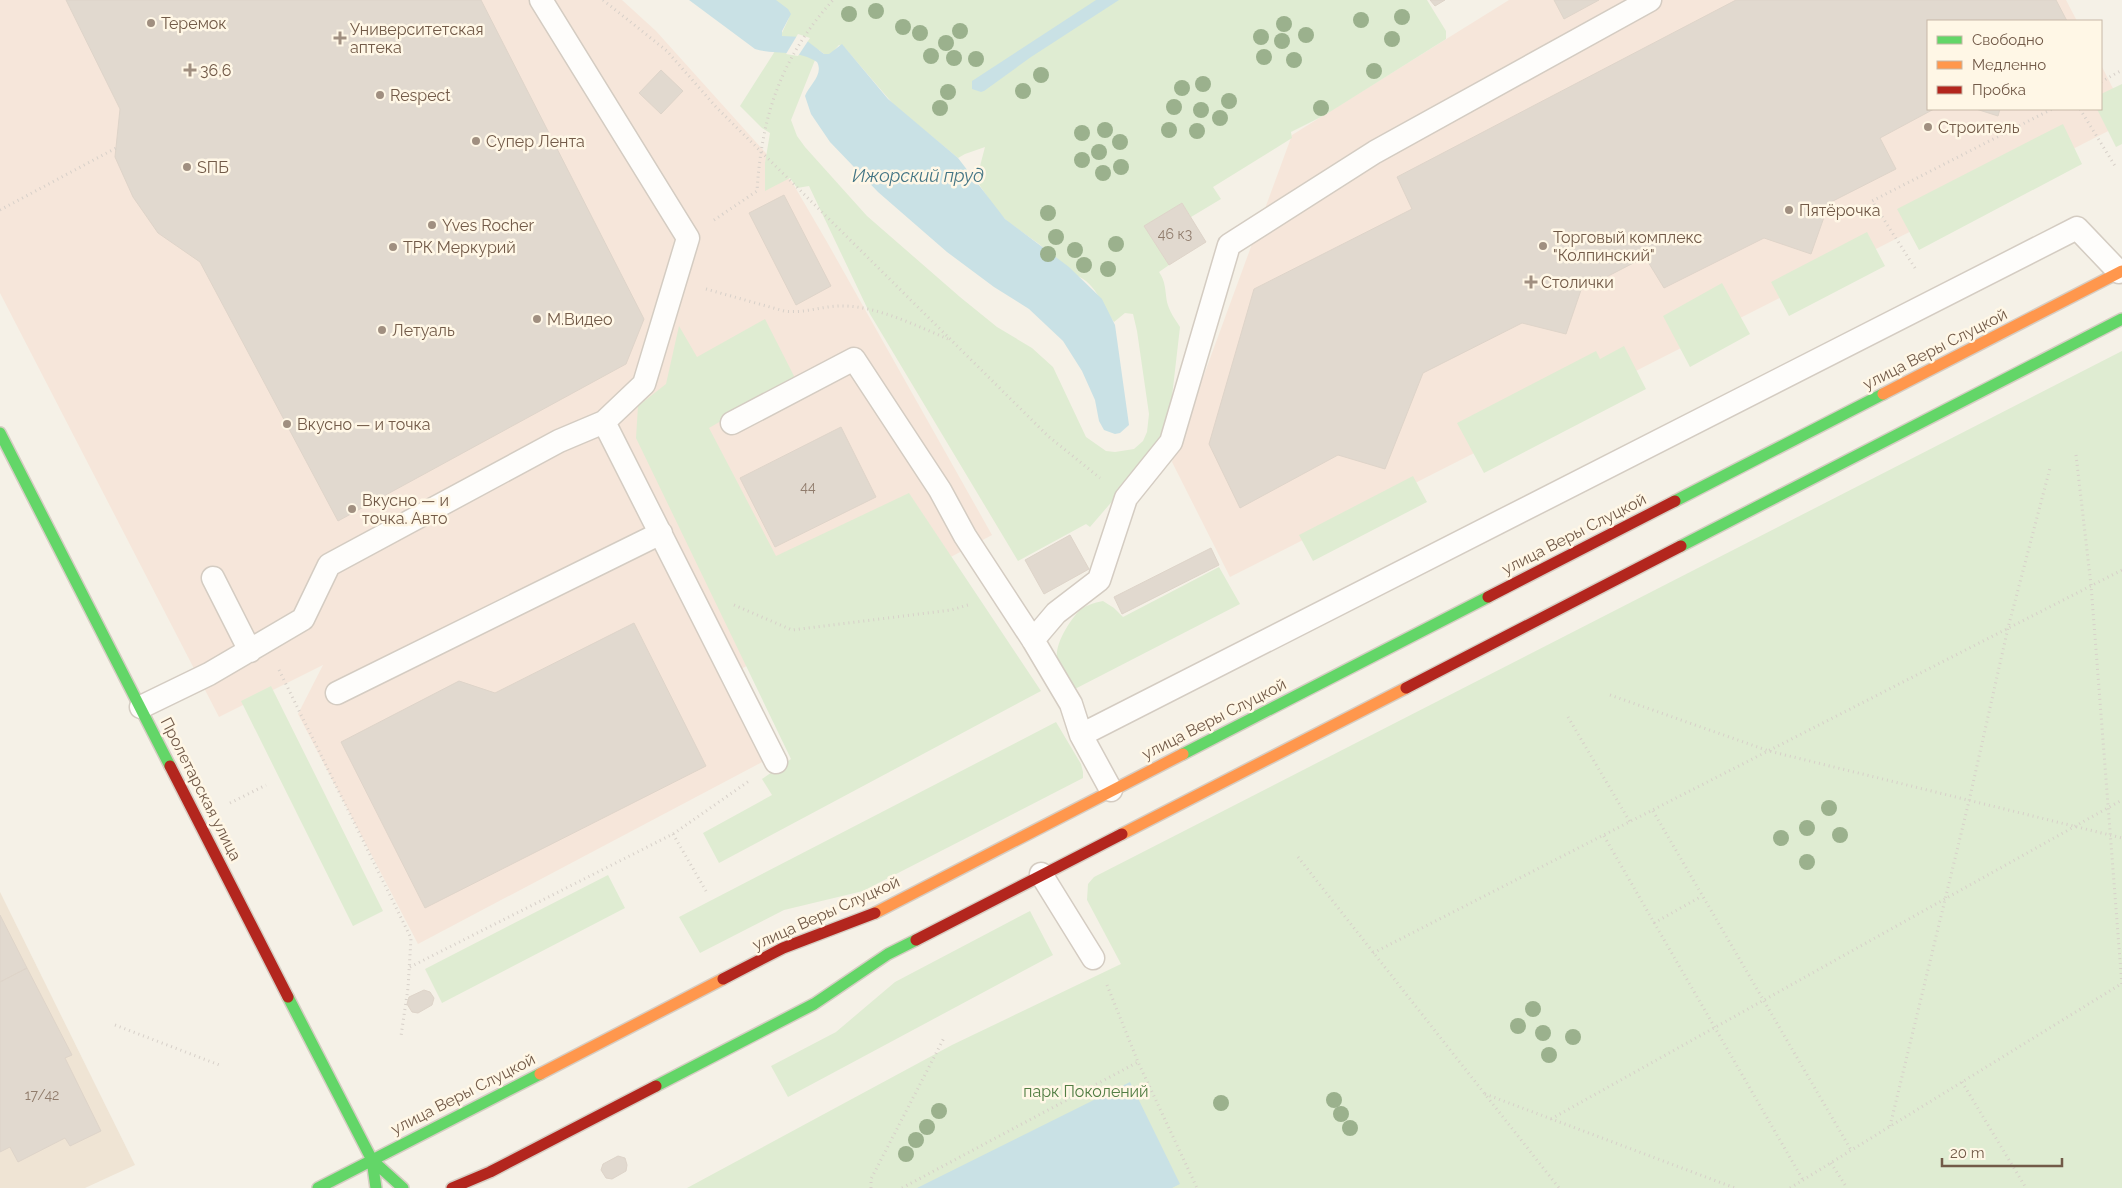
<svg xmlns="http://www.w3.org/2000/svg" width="2122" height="1188" viewBox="0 0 2122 1188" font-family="Raleway,sans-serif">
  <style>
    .residential { fill: #efe4d4 }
    .commercial { fill: #f6e6da }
    .green { fill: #dfecd2; fill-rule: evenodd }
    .water { fill: #c9e1e5 }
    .pier { fill: #f5f1e7 }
    .building { fill: #e1d9cf; stroke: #ded4c9 }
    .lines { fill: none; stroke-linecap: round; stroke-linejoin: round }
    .lane-casing { stroke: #d4ccc2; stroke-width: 25 }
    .fast-casing { stroke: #d6cdc3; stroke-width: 14 }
    .slow-casing { stroke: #d6cdc3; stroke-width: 14 }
    .jam-casing { stroke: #d6cdc3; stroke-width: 14 }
    .path { stroke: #d7d0c9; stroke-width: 3; stroke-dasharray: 1 4; stroke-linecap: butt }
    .lane { stroke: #fefdfb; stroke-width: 22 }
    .fast { stroke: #63d668; stroke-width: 11 }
    .slow { stroke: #ff974d; stroke-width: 11 }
    .jam { stroke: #b3261e; stroke-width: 11 }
    .tree { fill: #9bb18d }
    .poi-dot { fill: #a08f80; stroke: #fff7e6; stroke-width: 2 }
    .labels { text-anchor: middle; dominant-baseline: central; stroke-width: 5; stroke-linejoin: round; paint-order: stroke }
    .number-label { font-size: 14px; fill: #907c6c }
    .poi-label { font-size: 16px; fill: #725a48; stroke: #fff7e6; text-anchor: start }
    .street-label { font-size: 16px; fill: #725a48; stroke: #fff7e6 }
    .park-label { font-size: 16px; fill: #517d43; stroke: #fff7e6 }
    .water-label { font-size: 18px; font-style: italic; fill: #437585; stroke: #fff7e6 }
  </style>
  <rect width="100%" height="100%" fill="#f5f1e7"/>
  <path class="residential" d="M 0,892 L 135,1165 L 85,1188 L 0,1188 Z"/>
  <path class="commercial" d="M 0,0 L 622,0 L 656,31 L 792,182 L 827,242 L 992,535 L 739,670 L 783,751 L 418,944 L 298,714 L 323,665 L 219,717 L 0,293 Z
    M 1509,0 L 2066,0 L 2077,21 L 1928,21 L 1928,109 L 2101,109 L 2101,65 L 2122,106 L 2122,124 L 1230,577 L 1172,462 L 1292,135 Z"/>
  <path class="green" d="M 770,0 L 1427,0 L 1446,31 L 1446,39 L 1325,115 L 1291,132 L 1292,138 L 1213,187 L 1221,199 L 1191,217 L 1182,203 L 1145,226 L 1169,265 L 1159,272 C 1166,282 1165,291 1167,302 C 1169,311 1175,319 1180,327 L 1168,431 L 1134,476 L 1090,527 L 1086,524 L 1018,561 L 870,314 L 809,186 L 797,188 L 790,178 L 765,191 L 765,163 L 770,133 L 762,128 L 740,106 L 784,37 L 781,35 L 789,18 ZM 839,45 L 845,48 L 894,105 L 958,158 L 965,154 L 985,147 L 980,166 L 972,174 L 997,211 L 1008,222 L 1039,244 L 1071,274 C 1095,279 1101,304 1114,322 L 1125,313 L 1133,314 L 1137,331 L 1149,414 L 1147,432 L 1143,441 L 1134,449 L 1115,452 L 1106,451 L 1086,437 L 1053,367 L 1032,348 L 997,327 L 960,297 L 867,216 L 805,147 L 797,136 L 791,120 L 819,50 L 824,54 L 831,54 Z
    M 2122,84 L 2122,144 L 2116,147 L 2097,109 L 2101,109 L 2101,94 Z
    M 2063,124 L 2082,164 L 1919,250 L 1897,209 Z
    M 1867,232 L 1885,266 L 1789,316 L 1771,282 Z
    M 1722,283 L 1750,334 L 1690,367 L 1663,316 Z
    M 765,319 L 795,378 L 709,428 L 776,556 L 909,493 L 1041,691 L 719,863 L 703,833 L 772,795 L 762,779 L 791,759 L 636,438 L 638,406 L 666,384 L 679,326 L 697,357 Z
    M 1624,346 L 1646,389 L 1484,473 L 1457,423 L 1596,351 L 1600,359 Z
    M 2122,351 L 2122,1188 L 687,1188 L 952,1045 L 1121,964 L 1087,900 L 1088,884 L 1094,877 Z
    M 1413,476 L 1427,502 L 1313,561 L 1299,535 Z
    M 1219,567 L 1240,604 L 1071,691 C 1067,682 1058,669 1057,658 C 1055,644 1069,622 1078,612 C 1085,605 1094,603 1103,601 L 1114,608 L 1123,617 Z
    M 271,686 L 383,911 L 353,926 L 241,701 Z
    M 1056,722 L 1081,764 L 1083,772 L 1083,778 L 863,891 L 784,910 L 700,953 L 679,917 Z
    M 608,875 L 625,908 L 442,1003 L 425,969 Z
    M 1030,911 L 1053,955 L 788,1097 L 771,1066 L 836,1032 L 895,982 Z"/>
  <path class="water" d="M 689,0 L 776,0 L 788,9 L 791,14 L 782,31 L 782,36 L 802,37 L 824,54 L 829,54 L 842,44 L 888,99 L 958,158 L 1005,219 L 1069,267 L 1102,299 L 1115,325 L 1129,425 L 1120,433 L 1115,434 L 1104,430 L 1099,421 L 1095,400 L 1082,371 L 1063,341 L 1029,309 L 994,287 L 947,252 L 878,192 L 830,142 L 811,114 L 805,96 C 809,85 824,75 817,62 C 798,49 775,55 755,49 Z
    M 1096,0 L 1119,0 L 1031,57 L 984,91 L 981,92 L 972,89 L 972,81 Z
    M 1130,1082 L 1180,1184 L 1172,1188 L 917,1188 Z"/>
  <path class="pier" d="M 798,34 L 810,38 L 798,56 L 786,54 Z"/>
  <path class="building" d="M 66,0 L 481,0 L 644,319 L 626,364 L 338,521 L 200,262 L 158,233 L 133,197 L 115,157 L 120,109 Z
    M 1430,0 L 1445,0 L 1435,6 Z
    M 1554,0 L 1599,0 L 1564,19 Z
    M 1736,0 L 2056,0 L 2067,21 L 1928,21 L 1928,109 L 1934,109 L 1880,138 L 1896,169 L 1829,203 L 1811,254 L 1764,238 L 1664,288 L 1645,257 L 1581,290 L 1566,334 L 1522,323 L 1423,373 L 1385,469 L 1338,455 L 1240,508 L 1209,444 L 1254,289 L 1412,209 L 1397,177 Z
    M 661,70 L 683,91 L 661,114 L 639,93 Z
    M 1976,109 L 2000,109 L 1998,116 Z
    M 784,195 L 831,286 L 796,305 L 749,213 Z
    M 1182,203 L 1206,242 L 1169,265 L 1144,226 Z
    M 841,427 L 876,497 L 775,547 L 740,478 Z
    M 1070,535 L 1089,569 L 1044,594 L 1025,560 Z
    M 1211,548 L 1219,565 L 1122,614 L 1114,597 Z
    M 634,623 L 706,766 L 425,908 L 341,742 L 459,681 L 495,693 Z
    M 0,915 L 27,968 L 0,982 Z
    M 27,968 L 72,1055 L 65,1058 L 101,1131 L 70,1146 L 65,1138 L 18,1162 L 10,1147 L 0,1152 L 0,982 Z
    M 424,990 L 430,992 L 434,998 L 432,1005 L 418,1013 L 412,1012 L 407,1004 L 409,997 Z
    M 618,1156 L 625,1158 L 627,1165 L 626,1171 L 612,1179 L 606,1178 L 601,1170 L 603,1164 Z"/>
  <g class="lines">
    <defs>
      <path id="lane" d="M 604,422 L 776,762
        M 732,423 L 854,359 L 940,490 L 965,536 L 1033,640 L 1071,704 L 1081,735 L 1111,790
        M 213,578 L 250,651
        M 1033,640 L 1056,613 L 1099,580 L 1126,498 L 1171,442 L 1229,245 L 1375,152 L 1650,0
        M 337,693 L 661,533
        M 141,707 L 209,674 L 303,619 L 329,565 L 559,441 L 604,422 L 644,384 L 688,238 L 541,0
        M 1081,735 L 2077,228 L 2119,272
        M 1041,874 L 1093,958"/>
      <path id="fast" d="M 0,433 L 170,766
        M 1675,501 L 1883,394
        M 1681,546 L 2122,319
        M 1183,754 L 1488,597
        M 288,997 L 372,1160 L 376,1188
        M 656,1086 L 814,1004 L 888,954 L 916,940
        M 372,1160 L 403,1188
        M 318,1188 L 540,1074"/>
      <path id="slow" d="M 1883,394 L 2122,271
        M 1122,834 L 1406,688
        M 875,913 L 1183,754
        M 540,1074 L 723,979"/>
      <path id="jam" d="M 1488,597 L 1675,501
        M 1406,688 L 1681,546
        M 170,766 L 288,997
        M 916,940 L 1122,834
        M 723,979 L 783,948 L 875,913
        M 452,1188 L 490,1172 L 656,1086"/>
    </defs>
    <use href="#lane" class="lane-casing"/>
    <use href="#fast" class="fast-casing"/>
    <use href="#slow" class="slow-casing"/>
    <use href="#jam" class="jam-casing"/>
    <path class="path" d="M 603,0 L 667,51 L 716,107 L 1048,436 L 1100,478
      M 2101,82 L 2122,70
      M 2080,109 L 2115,166
      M 0,210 L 116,148
      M 714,220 L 757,191 C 762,114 781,58 833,0
      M 1915,268 L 1872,201 L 2052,109
      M 706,289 L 784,311 C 805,314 824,305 845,306 C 879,307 917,326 948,339
      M 2076,455 L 2091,585 L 2122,986
      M 734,605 L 792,630 L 951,610 L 971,604
      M 279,670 L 411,938 L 408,988 L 401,1036
      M 1610,695 L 1769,751 L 2122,838
      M 1568,717 L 1630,822
      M 230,803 L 266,785
      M 1653,811 L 1851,1150
      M 673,834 L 706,891
      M 1604,836 L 1803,1180
      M 1298,857 L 1559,1188
      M 1654,923 L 1702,896
      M 1373,953 L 2122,570
      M 410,967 L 673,834 L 749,781
      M 1107,985 L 1138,1062 L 1197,1188
      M 115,1025 L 222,1066
      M 1962,1082 L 2026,1188
      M 1485,1094 L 1735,1188
      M 1551,1119 L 2122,800
      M 1890,1126 L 1969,801 L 2008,628 L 2050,468
      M 1831,1163 L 1847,1188
      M 871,1188 L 871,1179 L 945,1036
      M 902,1188 L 1138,1062
      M 1790,1188 L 2121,984"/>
    <use href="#lane" class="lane"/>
    <use href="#fast" class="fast"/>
    <use href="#slow" class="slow"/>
    <use href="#jam" class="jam"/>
  </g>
  <g class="tree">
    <circle cx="876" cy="11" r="8"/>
    <circle cx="849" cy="14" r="8"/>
    <circle cx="1402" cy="17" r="8"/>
    <circle cx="1361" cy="20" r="8"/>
    <circle cx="1284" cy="24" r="8"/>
    <circle cx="903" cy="27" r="8"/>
    <circle cx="960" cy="31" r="8"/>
    <circle cx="920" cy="33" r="8"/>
    <circle cx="1306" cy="35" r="8"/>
    <circle cx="1261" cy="37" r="8"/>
    <circle cx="1392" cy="39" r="8"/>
    <circle cx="1282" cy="41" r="8"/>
    <circle cx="946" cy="43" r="8"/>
    <circle cx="931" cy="56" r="8"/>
    <circle cx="1264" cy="57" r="8"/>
    <circle cx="954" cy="58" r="8"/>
    <circle cx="976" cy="59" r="8"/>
    <circle cx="1294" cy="60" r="8"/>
    <circle cx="1374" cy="71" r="8"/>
    <circle cx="1041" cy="75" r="8"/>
    <circle cx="1203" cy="84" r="8"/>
    <circle cx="1182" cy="88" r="8"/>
    <circle cx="1023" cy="91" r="8"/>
    <circle cx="948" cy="92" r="8"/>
    <circle cx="1229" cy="101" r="8"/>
    <circle cx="1174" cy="107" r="8"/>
    <circle cx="940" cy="108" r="8"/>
    <circle cx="1321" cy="108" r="8"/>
    <circle cx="1201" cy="110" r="8"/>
    <circle cx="1220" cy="118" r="8"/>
    <circle cx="1105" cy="130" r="8"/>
    <circle cx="1169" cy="130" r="8"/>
    <circle cx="1197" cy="131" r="8"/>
    <circle cx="1082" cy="133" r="8"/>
    <circle cx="1120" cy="142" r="8"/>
    <circle cx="1099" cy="152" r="8"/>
    <circle cx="1082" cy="160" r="8"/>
    <circle cx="1121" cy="167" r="8"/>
    <circle cx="1103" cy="173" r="8"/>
    <circle cx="1048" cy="213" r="8"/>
    <circle cx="1056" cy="237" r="8"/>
    <circle cx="1116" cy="244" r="8"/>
    <circle cx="1075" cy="250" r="8"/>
    <circle cx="1048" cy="254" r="8"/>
    <circle cx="1084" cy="265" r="8"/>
    <circle cx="1108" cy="269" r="8"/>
    <circle cx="1829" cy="808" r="8"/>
    <circle cx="1807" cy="828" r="8"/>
    <circle cx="1840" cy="835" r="8"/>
    <circle cx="1781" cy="838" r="8"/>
    <circle cx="1807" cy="862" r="8"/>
    <circle cx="1533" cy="1009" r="8"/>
    <circle cx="1518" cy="1026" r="8"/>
    <circle cx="1543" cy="1033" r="8"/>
    <circle cx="1573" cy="1037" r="8"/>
    <circle cx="1549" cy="1055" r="8"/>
    <circle cx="1334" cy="1100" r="8"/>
    <circle cx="1221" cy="1103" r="8"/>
    <circle cx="939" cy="1111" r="8"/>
    <circle cx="1341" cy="1114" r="8"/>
    <circle cx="927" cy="1127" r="8"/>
    <circle cx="1350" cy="1128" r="8"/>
    <circle cx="916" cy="1140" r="8"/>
    <circle cx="906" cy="1154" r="8"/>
  </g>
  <g class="poi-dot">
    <circle cx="151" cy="23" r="5"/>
    <path d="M337.5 30.5h5v5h5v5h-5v5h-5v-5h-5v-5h5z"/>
    <path d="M187.5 62.5h5v5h5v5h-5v5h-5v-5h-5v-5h5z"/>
    <circle cx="380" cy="95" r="5"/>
    <circle cx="1928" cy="127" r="5"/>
    <circle cx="476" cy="141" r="5"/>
    <circle cx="187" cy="167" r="5"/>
    <circle cx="1789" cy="210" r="5"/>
    <circle cx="432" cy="225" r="5"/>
    <circle cx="1543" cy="246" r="5"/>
    <circle cx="393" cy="247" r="5"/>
    <path d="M1528.5 274.5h5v5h5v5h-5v5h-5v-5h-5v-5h5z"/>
    <circle cx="537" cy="319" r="5"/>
    <circle cx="382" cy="330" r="5"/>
    <circle cx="287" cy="424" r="5"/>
    <circle cx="352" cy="509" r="5"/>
  </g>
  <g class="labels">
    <g class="number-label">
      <text x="1175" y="234">46 к3</text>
      <text x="808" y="487">44</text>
      <text x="42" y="1095">17/42</text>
    </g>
    <g class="poi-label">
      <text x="161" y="23">Теремок</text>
      <text x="350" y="29">Университетская<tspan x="350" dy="18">аптека</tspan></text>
      <text x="200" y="70">36,6</text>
      <text x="390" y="95">Respect</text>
      <text x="1938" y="127">Строитель</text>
      <text x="486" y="141">Супер Лента</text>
      <text x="197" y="167">SПБ</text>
      <text x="1799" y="210">Пятёрочка</text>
      <text x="442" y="225">Yves Rocher</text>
      <text x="1553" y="237">Торговый комплекс<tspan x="1553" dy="18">"Колпинский"</tspan></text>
      <text x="403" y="247">ТРК Меркурий</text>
      <text x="1541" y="282">Столички</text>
      <text x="547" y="319">М.Видео</text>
      <text x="392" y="330">Летуаль</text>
      <text x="297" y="424">Вкусно — и точка</text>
      <text x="362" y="500">Вкусно — и<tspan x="362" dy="18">точка. Авто</tspan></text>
    </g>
    <g class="street-label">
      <text transform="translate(1935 349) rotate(-27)">улица Веры Слуцкой</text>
      <text transform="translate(1574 534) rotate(-27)">улица Веры Слуцкой</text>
      <text transform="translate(1214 719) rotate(-27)">улица Веры Слуцкой</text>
      <text transform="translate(201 789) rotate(63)">Пролетарская улица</text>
      <text transform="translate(826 913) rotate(-24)">улица Веры Слуцкой</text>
      <text transform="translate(463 1094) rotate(-27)">улица Веры Слуцкой</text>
    </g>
    <g class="park-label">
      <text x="1086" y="1091">парк Поколений</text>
    </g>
    <g class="water-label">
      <text x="918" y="175">Ижорский пруд</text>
    </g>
  </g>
  <rect x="1927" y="20" width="175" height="90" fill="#fff7e6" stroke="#c7b8a7"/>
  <rect x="1937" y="36" width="25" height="8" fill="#63d668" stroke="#c7b8a7"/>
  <text x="1972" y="45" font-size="15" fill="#725a48">Свободно</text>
  <rect x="1937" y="61" width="25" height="8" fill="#ff974d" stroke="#c7b8a7"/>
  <text x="1972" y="70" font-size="15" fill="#725a48">Медленно</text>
  <rect x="1937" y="86" width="25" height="8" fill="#b3261e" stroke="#c7b8a7"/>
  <text x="1972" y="95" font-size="15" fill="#725a48">Пробка</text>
  <path d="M1942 1158v8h120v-8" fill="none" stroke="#725a48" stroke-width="2.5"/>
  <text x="1950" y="1158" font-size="15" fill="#725a48" stroke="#fff7e6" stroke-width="4" paint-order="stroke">20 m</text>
</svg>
